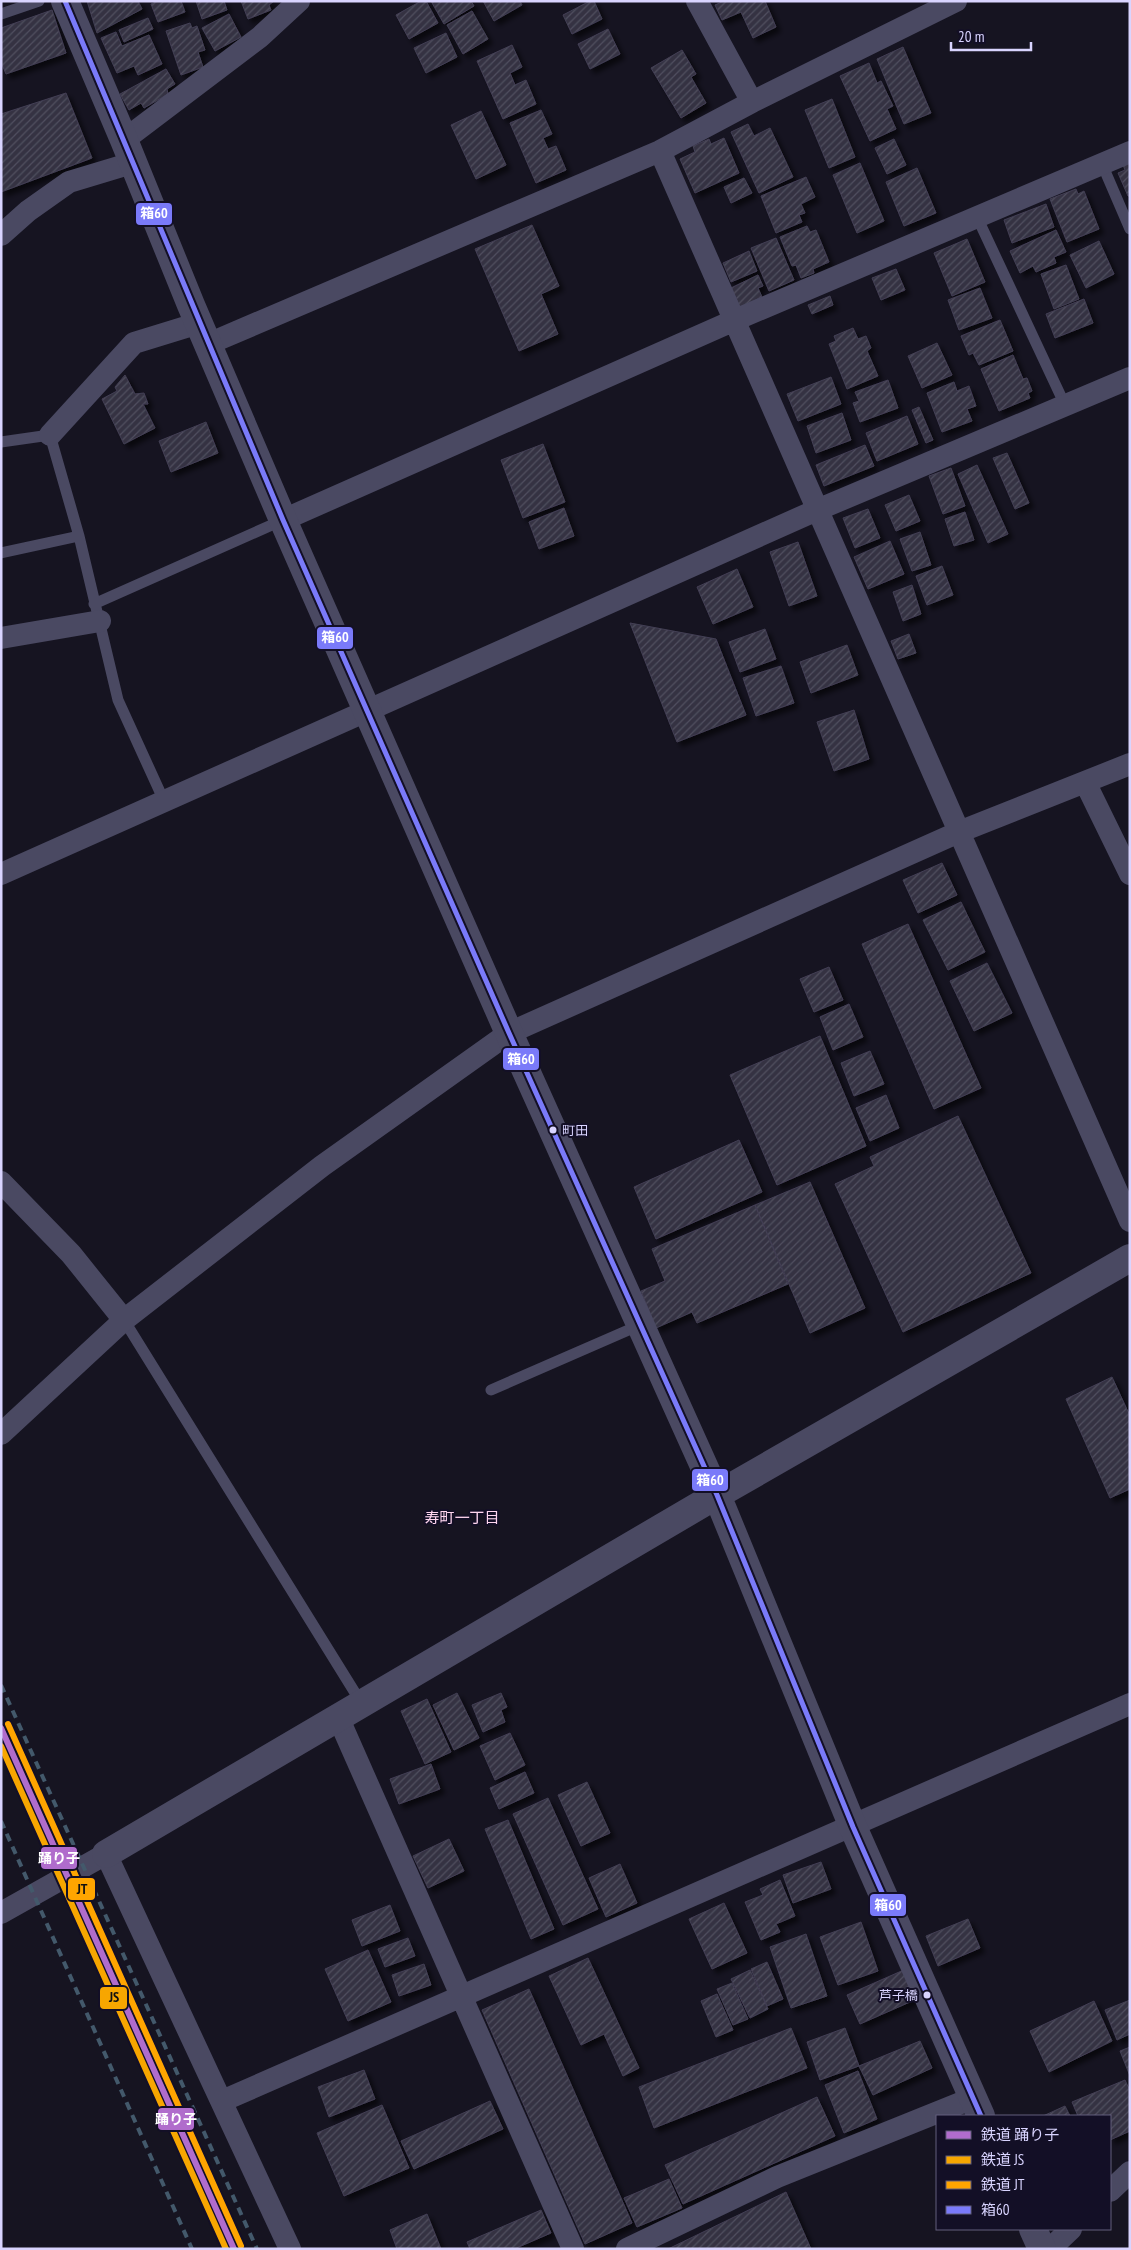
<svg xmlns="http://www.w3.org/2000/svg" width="1131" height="2250" viewBox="0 0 1131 2250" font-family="'PT Sans Narrow','Noto Sans JP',sans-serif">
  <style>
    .building { fill: url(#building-hatch); stroke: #433f54; filter: url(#shadow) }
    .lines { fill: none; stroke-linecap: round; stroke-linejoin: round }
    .service { stroke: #4a4962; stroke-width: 11 }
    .minor { stroke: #4a4962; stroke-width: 22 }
    .tertiary { stroke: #4a4962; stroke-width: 28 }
    .rail { stroke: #43596b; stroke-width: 4; stroke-dasharray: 8 6; stroke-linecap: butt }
    .bus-1-casing { stroke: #130f26; stroke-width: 9 }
    .bus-1 { stroke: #7a7af9; stroke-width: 5 }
    .rail-1-casing { stroke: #130f26; stroke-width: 10 }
    .rail-2-casing { stroke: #130f26; stroke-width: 10 }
    .rail-3-casing { stroke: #130f26; stroke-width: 10 }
    .rail-1 { stroke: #b06ccc; stroke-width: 6 }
    .rail-2 { stroke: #f7a600; stroke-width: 6 }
    .rail-3 { stroke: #ffa500; stroke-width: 6 }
    .bus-dot { fill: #d9d4ff; stroke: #130f26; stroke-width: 2 }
    .labels { text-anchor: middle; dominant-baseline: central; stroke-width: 4; stroke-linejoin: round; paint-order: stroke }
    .bus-label { font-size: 13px; fill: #d9d4ff; stroke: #130f26; text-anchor: start }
    .neighbourhood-label { font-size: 15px; fill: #ffd6f0; stroke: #130f26 }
    .line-badge { stroke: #130f26; stroke-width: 2 }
    .badge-label { font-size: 14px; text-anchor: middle; font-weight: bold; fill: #fff }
    .pale-badge-label { font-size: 14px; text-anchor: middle; font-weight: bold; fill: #111 }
  </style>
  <defs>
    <pattern id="building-hatch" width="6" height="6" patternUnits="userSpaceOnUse" patternTransform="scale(1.25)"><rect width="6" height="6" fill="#343243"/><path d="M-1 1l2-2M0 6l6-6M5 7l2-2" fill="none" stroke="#514f5f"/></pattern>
    <filter id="shadow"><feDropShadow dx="4.5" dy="4.5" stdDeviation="2.5" flood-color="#0009"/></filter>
  </defs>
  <rect width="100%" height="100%" fill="#161421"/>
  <path class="building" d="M 87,1 L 138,1 L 142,9 L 97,33 Z
    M 158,1 L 181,1 L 185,12 L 158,22 L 151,4 Z
    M 196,1 L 224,1 L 227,10 L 202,19 Z
    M 241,1 L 274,1 L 269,5 L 271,10 L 248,19 Z
    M 421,1 L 426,1 L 438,23 L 409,39 L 396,15 Z
    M 431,1 L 471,1 L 474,6 L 444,24 Z
    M 483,1 L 520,1 L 522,5 L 494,21 Z
    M 590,1 L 594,1 L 602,19 L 572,34 L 563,15 Z
    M 724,1 L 765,1 L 776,27 L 753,38 L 741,12 L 722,20 L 715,5 Z
    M 52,10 L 66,53 L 6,74 L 1,62 L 1,28 Z
    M 472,11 L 488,39 L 463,54 L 447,25 Z
    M 229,14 L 241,37 L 215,51 L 202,28 Z
    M 148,18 L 153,29 L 124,42 L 119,30 Z
    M 190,23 L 192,28 L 197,26 L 205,50 L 198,52 L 203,67 L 181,75 L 166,31 Z
    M 608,29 L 620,54 L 590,69 L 578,44 Z
    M 116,32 L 122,46 L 149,35 L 162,64 L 138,75 L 134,66 L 117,73 L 101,38 Z
    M 446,33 L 457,57 L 426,73 L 414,48 Z
    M 512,45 L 522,67 L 510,73 L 515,85 L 526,80 L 536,104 L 503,119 L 477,61 Z
    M 903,47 L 931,113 L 904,124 L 877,59 Z
    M 682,50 L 696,74 L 691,77 L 706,103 L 681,118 L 651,68 Z
    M 869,63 L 877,83 L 881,81 L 893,106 L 887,109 L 896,129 L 870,141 L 840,76 Z
    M 166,69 L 175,84 L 167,89 L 168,94 L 144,108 L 141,103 L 129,110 L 120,94 Z
    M 66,93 L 92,158 L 1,192 L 1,114 Z
    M 832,99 L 855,157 L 829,168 L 805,110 Z
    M 541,110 L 552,134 L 543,138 L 548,149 L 556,146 L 566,170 L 536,183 L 510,123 Z
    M 481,111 L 506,165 L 476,179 L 451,125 Z
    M 748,124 L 754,136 L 770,128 L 793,177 L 759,193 L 731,132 Z
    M 724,138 L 739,173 L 695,193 L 680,159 L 695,152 L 693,146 L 709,139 L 711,144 Z
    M 894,139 L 906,165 L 887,174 L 875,148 Z
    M 1130,162 L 1130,196 L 1128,196 L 1118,173 L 1125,170 L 1123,165 Z
    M 860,163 L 884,221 L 857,233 L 833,175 Z
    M 917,168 L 936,213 L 904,226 L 886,182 Z
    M 806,177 L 815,197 L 801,204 L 805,213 L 799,215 L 802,222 L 776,233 L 761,196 Z
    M 744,178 L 752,193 L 731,203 L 724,187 Z
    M 1076,189 L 1078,194 L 1084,191 L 1099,229 L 1067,242 L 1050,199 Z
    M 1046,204 L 1054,227 L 1012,243 L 1004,220 Z
    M 532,225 L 559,286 L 541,294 L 558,334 L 519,351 L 475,249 Z
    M 807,226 L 810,232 L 816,230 L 829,262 L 813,269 L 814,273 L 801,278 L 796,265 L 792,266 L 780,237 Z
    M 1056,230 L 1066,252 L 1054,257 L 1056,263 L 1036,272 L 1033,266 L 1020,273 L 1010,251 Z
    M 776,238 L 794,280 L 769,291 L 751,248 Z
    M 967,239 L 985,282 L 952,296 L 934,253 Z
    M 1099,241 L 1114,274 L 1086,288 L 1070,255 Z
    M 749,251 L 757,271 L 731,282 L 723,263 Z
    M 1066,265 L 1079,299 L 1054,309 L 1041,274 Z
    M 896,269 L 905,290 L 881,300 L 872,278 Z
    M 758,275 L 763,286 L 758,288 L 762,297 L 740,307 L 731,288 Z
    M 980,288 L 992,318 L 959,330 L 948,300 Z
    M 830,296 L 833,305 L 812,314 L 808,305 Z
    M 1084,299 L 1093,323 L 1055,338 L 1046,314 Z
    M 1000,320 L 1013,351 L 979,365 L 973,353 L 969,355 L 961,336 Z
    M 853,328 L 858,339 L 866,336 L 871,348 L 867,351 L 878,376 L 847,389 L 829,344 L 836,341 L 834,336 Z
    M 937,343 L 952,375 L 922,388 L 908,356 Z
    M 1013,355 L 1023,379 L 1027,378 L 1032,391 L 1028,393 L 1030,398 L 999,411 L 981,369 Z
    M 125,375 L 135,394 L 144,393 L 148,404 L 143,404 L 155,428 L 124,444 L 102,399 L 117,391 L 115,387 Z
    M 831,377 L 841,404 L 798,421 L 787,394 Z
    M 888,380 L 898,408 L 860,422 L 853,403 L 859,401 L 855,392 Z
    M 954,382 L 957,391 L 969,386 L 976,406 L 967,409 L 972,421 L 942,432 L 927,393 Z
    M 919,407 L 933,440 L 926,443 L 912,410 Z
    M 842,413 L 851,440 L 816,453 L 807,426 Z
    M 907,416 L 918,444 L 877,461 L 866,433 Z
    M 206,422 L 218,453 L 171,472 L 159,441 Z
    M 543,444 L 565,502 L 523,518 L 501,460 Z
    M 865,445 L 874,466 L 824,486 L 816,465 Z
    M 1007,453 L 1029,503 L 1015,509 L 993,458 Z
    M 977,465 L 1008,534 L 988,543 L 958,474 Z
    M 951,468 L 965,506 L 943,514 L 929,476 Z
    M 909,495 L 920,521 L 896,531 L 885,505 Z
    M 564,508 L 574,536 L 539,549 L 529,522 Z
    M 868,509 L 880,538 L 855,548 L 843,518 Z
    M 965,512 L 974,540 L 954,546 L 945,519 Z
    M 920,532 L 931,565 L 912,571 L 900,539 Z
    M 890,541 L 904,574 L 868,589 L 854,557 Z
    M 798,542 L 817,596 L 789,606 L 770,552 Z
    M 942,566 L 953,595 L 927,605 L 916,576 Z
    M 737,569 L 753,607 L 713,624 L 697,587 Z
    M 912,585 L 921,614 L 903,621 L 893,592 Z
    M 630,623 L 716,639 L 746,715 L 677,742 Z
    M 765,629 L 776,659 L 740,672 L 729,642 Z
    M 909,634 L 916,653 L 898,659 L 891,641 Z
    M 847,645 L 858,675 L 811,693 L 800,662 Z
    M 781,666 L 794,703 L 756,716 L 743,678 Z
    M 854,710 L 869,759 L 834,771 L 817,722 Z
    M 942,863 L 957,895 L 918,913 L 903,880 Z
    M 961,902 L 985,952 L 948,970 L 923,920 Z
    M 908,924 L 981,1088 L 934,1109 L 862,944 Z
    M 987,963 L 1012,1013 L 974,1031 L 950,981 Z
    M 829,967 L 843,1000 L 814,1012 L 800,979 Z
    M 849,1004 L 863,1037 L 833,1050 L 820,1017 Z
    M 820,1036 L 866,1146 L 777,1185 L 730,1075 Z
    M 870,1051 L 884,1084 L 854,1096 L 841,1063 Z
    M 886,1095 L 899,1128 L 870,1141 L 856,1108 Z
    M 958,1116 L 1031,1273 L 903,1332 L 835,1184 L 874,1166 L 870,1157 Z
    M 739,1140 L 762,1192 L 656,1239 L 634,1187 Z
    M 810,1182 L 865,1308 L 810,1333 L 755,1205 Z
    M 755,1205 L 788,1284 L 697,1323 L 692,1312 L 656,1328 L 641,1291 L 665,1281 L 652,1249 Z
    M 1112,1377 L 1130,1416 L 1130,1489 L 1110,1498 L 1066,1399 Z
    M 457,1693 L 479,1738 L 454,1750 L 433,1705 Z
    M 501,1693 L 507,1707 L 501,1710 L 505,1722 L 483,1732 L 472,1705 Z
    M 427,1699 L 451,1752 L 425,1764 L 401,1711 Z
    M 510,1733 L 525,1765 L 495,1780 L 480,1746 Z
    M 431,1764 L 440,1789 L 399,1804 L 390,1779 Z
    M 525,1772 L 534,1793 L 499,1809 L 490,1788 Z
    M 587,1782 L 610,1833 L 581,1846 L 558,1795 Z
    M 548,1798 L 598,1909 L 563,1925 L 513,1814 Z
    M 508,1820 L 554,1929 L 531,1939 L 485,1829 Z
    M 449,1839 L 464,1871 L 428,1888 L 413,1856 Z
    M 821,1862 L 831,1889 L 793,1903 L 783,1875 Z
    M 620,1864 L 637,1903 L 606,1917 L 589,1878 Z
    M 780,1880 L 795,1916 L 776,1924 L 780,1932 L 761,1940 L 745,1902 L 763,1895 L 760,1889 Z
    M 724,1903 L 747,1953 L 712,1969 L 689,1919 Z
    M 390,1905 L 400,1931 L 362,1946 L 352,1920 Z
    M 968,1919 L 980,1948 L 938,1966 L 926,1936 Z
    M 861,1922 L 878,1971 L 838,1985 L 820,1937 Z
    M 806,1934 L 827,1996 L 791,2008 L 770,1947 Z
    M 408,1938 L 415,1956 L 385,1967 L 378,1949 Z
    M 368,1950 L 391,2002 L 348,2021 L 325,1969 Z
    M 588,1958 L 639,2068 L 623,2076 L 604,2034 L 581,2045 L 549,1976 Z
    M 767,1962 L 783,1999 L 767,2006 L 751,1969 Z
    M 424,1964 L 431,1985 L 399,1996 L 392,1975 Z
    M 906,1969 L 919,1998 L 860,2024 L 847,1995 Z
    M 750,1970 L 768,2009 L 750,2018 L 731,1979 Z
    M 732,1983 L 748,2019 L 733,2025 L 717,1989 Z
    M 529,1989 L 632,2223 L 585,2244 L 482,2010 Z
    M 717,1994 L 733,2030 L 716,2037 L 701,2001 Z
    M 1130,2000 L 1130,2034 L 1117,2040 L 1105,2010 Z
    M 1094,2001 L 1112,2041 L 1049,2072 L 1030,2031 Z
    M 791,2028 L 807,2068 L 654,2128 L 639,2087 Z
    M 845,2028 L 859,2066 L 820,2080 L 807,2042 Z
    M 920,2041 L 932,2068 L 873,2095 L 859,2066 Z
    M 1130,2047 L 1130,2076 L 1120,2051 Z
    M 364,2070 L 375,2099 L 329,2117 L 318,2087 Z
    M 858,2071 L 877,2119 L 844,2133 L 825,2085 Z
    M 1125,2080 L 1130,2091 L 1130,2131 L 1110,2140 L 1110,2116 L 1078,2116 L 1072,2102 Z
    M 817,2097 L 835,2136 L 683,2204 L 665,2165 Z
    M 490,2101 L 503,2129 L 414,2169 L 401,2141 Z
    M 382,2105 L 409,2168 L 344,2196 L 317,2133 Z
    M 1065,2106 L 1070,2116 L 1043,2116 Z
    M 669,2179 L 682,2208 L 637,2227 L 624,2198 Z
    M 786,2192 L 811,2249 L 668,2249 Z
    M 541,2210 L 551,2233 L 514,2249 L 470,2249 L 467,2242 Z
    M 427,2214 L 441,2249 L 397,2249 L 390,2230 Z"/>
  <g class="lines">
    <path class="service" d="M 1,14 L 39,1
      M 1102,164 L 1130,229
      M 977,217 L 1065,405
      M 1,442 L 50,435 L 79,536 L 118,700 L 165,803
      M 1,553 L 79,536
      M 94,604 L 283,520
      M 124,1320 L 362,1704
      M 491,1390 L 640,1325"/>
    <path class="minor" d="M 697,1 L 752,102
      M 124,140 L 260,37 L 299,1
      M 660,151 L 1130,1221
      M 1,235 L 28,211 L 69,182 L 132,163
      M 208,344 L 660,151 L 752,102 L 956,1
      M 50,435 L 134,343 L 199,323
      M 283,520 L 735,320 L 1130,152
      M 1,638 L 100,621
      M 1085,782 L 1130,874
      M 1,874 L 817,510 L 1130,378
      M 1,1182 L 71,1254 L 124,1320
      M 1,1434 L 124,1320 L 322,1166 L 509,1033 L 959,832 L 1130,764
      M 338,1717 L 573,2249
      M 1,1913 L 106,1854 L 290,2249
      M 222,2101 L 1130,1704
      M 1110,2191 L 1130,2172
      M 627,2249 L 777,2177 L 973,2098
      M 1050,2249 L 1071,2229"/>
    <path class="tertiary" d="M 65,1 L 124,140 L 191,305 L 283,520 L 509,1033 L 717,1495 L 853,1827 L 981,2116
      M 106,1854 L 717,1495 L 1130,1258
      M 1033,2229 L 1042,2249"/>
    <path class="rail" d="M 1,1685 L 257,2249
      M 1,1821 L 192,2249"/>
    <defs>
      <path id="bus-1" d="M 65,1 L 283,520 L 509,1033 L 717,1495 L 853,1827 L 981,2116"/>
    </defs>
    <use href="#bus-1" class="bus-1-casing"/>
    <use href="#bus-1" class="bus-1"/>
    <defs>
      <path id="rail-1" d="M 1,1728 L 234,2249"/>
      <path id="rail-2" d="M 1,1746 L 226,2249"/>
      <path id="rail-3" d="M 8,1724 L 241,2246"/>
    </defs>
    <use href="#rail-1" class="rail-1-casing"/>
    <use href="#rail-2" class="rail-2-casing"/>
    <use href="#rail-3" class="rail-3-casing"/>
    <use href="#rail-1" class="rail-1"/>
    <use href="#rail-2" class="rail-2"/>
    <use href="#rail-3" class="rail-3"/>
  </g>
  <g class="bus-dot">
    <circle cx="553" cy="1130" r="4.5"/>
    <circle cx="927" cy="1995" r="4.5"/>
  </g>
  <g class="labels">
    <g class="bus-label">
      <text x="562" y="1130">町田</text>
      <text x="918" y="1995" text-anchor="end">芦子橋</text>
    </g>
    <g class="neighbourhood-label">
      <text x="462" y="1517">寿町一丁目</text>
    </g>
  </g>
  <g class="line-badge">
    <rect x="135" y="202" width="38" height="24" rx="5" fill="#7a7af9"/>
    <rect x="316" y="626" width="38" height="24" rx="5" fill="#7a7af9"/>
    <rect x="502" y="1047" width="38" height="24" rx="5" fill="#7a7af9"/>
    <rect x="691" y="1468" width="38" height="24" rx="5" fill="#7a7af9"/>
    <rect x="40" y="1846" width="38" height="24" rx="5" fill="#b06ccc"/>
    <rect x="67" y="1877" width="29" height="24" rx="5" fill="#ffa500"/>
    <rect x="869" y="1893" width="38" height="24" rx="5" fill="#7a7af9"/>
    <rect x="99" y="1986" width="29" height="24" rx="5" fill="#f7a600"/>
    <rect x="157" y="2107" width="38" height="24" rx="5" fill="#b06ccc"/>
  </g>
  <g class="badge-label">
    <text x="154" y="218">箱60</text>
    <text x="335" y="642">箱60</text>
    <text x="521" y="1064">箱60</text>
    <text x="710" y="1485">箱60</text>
    <text x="59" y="1863">踊り子</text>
    <text x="888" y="1910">箱60</text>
    <text x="176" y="2124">踊り子</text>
  </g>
  <g class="pale-badge-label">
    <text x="82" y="1894">JT</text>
    <text x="114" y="2002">JS</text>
  </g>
  <rect width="1131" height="2250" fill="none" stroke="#d9d4ff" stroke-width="5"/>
  <rect x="936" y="2115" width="175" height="115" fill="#130f26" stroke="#625e7d"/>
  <rect x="946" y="2131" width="25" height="8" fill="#b06ccc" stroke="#625e7d"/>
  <text x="981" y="2140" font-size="15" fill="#d9d4ff">鉄道 踊り子</text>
  <rect x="946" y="2156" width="25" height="8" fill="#f7a600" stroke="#625e7d"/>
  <text x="981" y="2165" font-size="15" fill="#d9d4ff">鉄道 JS</text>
  <rect x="946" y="2181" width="25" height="8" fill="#ffa500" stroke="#625e7d"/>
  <text x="981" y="2190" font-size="15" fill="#d9d4ff">鉄道 JT</text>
  <rect x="946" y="2206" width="25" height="8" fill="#7a7af9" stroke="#625e7d"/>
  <text x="981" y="2215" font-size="15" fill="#d9d4ff">箱60</text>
  <path d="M951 42v8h80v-8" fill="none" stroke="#d9d4ff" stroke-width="2.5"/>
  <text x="958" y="42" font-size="15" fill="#d9d4ff" stroke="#130f26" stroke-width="4" paint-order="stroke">20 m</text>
</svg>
